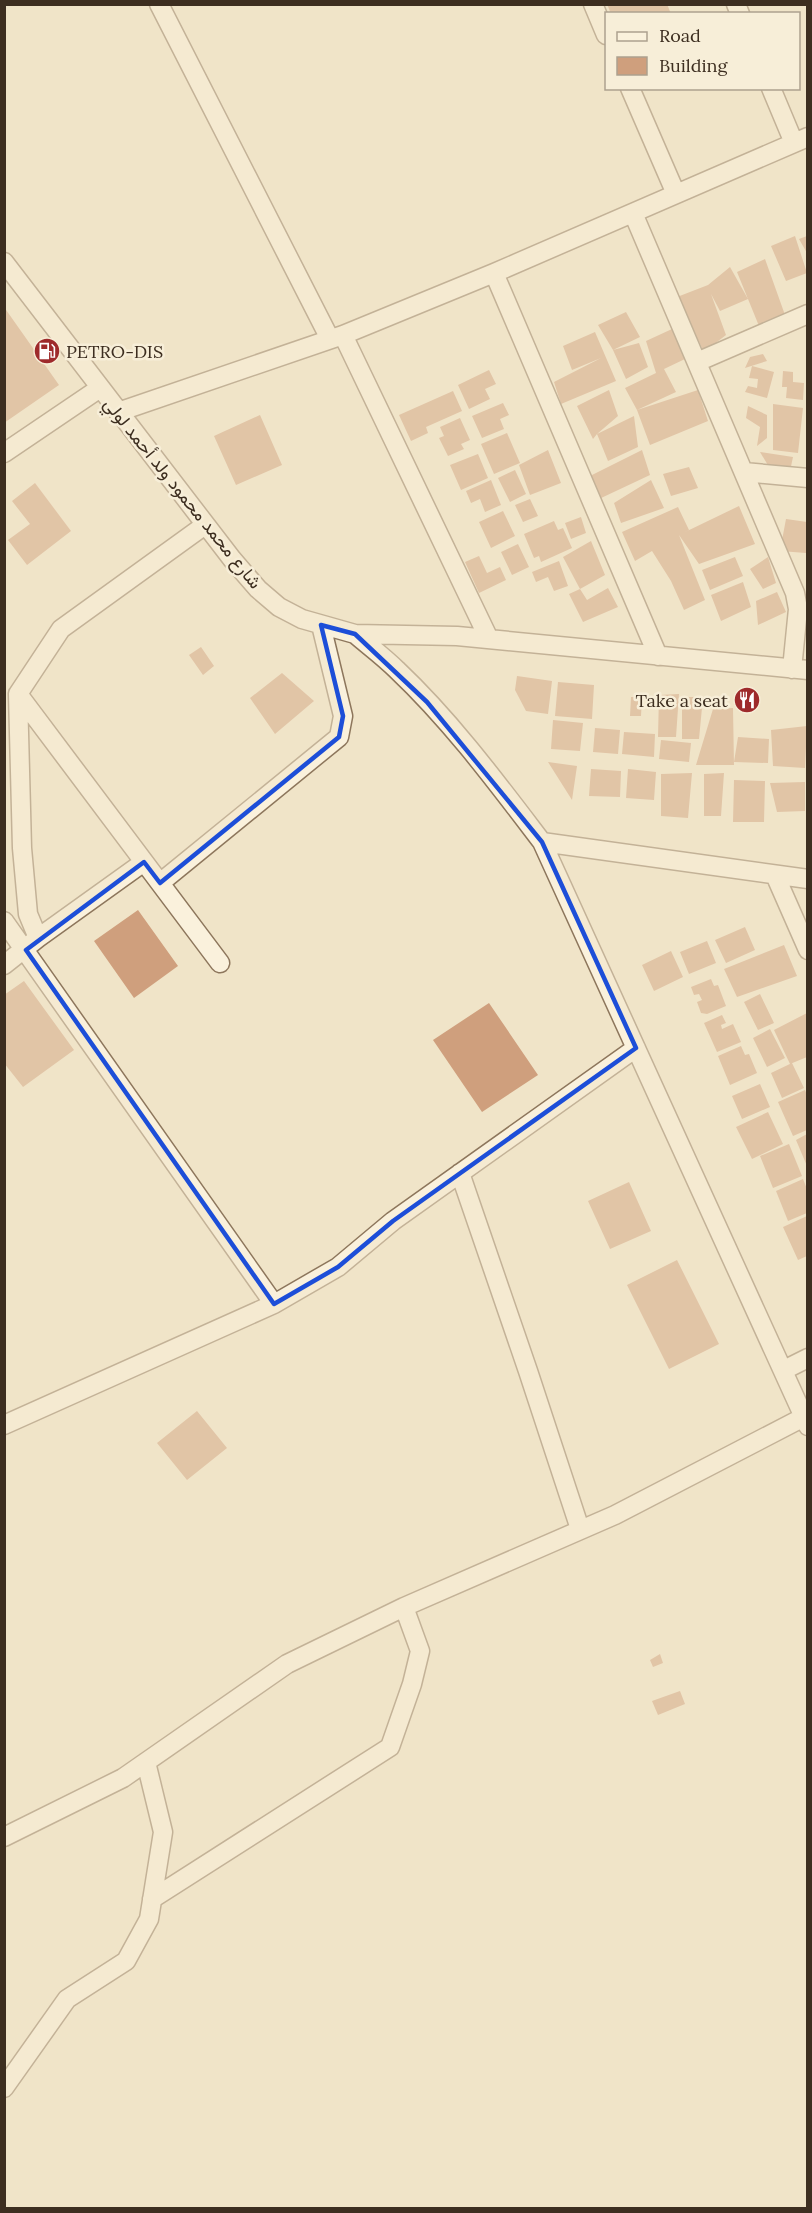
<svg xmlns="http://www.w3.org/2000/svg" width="812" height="2213" viewBox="0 0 812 2213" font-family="Lora,Vazirmatn,serif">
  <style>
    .building { fill: #cf9f7d }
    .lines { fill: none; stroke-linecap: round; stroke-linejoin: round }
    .minor-casing { stroke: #8d765c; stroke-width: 21 }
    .minor { stroke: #faf1dc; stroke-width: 18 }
    .marked { fill: none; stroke: #1d4ed8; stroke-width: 4.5; stroke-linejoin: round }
    .labels { text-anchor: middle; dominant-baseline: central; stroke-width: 5; stroke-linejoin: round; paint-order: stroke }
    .poi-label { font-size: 18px; fill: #3d2e20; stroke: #f7eed8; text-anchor: start }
    .street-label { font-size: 18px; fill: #3d2e20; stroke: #f7eed8 }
  </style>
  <rect width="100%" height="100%" fill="#f0e4c8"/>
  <path class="building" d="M 607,4 L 667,4 L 671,14 L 611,14 Z
    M 795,236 L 807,273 L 786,281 L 771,246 Z
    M 807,236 L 807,253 L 799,239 Z
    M 765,259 L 785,315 L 759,326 L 748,299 L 720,311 L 711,294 L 726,335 L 704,352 L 677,297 L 708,285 L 730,267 L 748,299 L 737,272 Z
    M 4,307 L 59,385 L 4,423 Z
    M 626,312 L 640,337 L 613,350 L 639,343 L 648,367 L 626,379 L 613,350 L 598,325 Z
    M 672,329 L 685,359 L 664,369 L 676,392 L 637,410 L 698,390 L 708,421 L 650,445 L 637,410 L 625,388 L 656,373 L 646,341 Z
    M 595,332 L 616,381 L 561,404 L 554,382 L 601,358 L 572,370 L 563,346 Z
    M 763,354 L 767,361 L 745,368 L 750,357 Z
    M 752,366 L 774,372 L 767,398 L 745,392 L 748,386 L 757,388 L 758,379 L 749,378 Z
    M 489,370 L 496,384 L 485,389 L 490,399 L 469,409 L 458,385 Z
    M 783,371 L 793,372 L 793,382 L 804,383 L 803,400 L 786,398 L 787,387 L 782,387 Z
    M 609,390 L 618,416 L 597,434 L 634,416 L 638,447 L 608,461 L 597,434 L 593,439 L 577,406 Z
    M 453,391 L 462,411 L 426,427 L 428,433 L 411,441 L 399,415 Z
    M 503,403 L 509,415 L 500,419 L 504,429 L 482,438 L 472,416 Z
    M 773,404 L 803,408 L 798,453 L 773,450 Z
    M 748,406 L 767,415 L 767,438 L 757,446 L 760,427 L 746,418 Z
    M 260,415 L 282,465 L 236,485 L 214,436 Z
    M 460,418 L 470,440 L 461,444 L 464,449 L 448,456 L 439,438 L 444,436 L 440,427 Z
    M 507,433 L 520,463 L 494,474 L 481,444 Z
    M 548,450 L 561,483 L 530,495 L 519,465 Z
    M 642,450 L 650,475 L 599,499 L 590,476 Z
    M 760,452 L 793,457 L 790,471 L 769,467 Z
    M 478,454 L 488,478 L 461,490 L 450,465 Z
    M 689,467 L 698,488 L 671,496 L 663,474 Z
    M 515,470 L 526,494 L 510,502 L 498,478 Z
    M 491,480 L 501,505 L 485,512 L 480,499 L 471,503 L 466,491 Z
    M 651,480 L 664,508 L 621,523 L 614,503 Z
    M 35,483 L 71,531 L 27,565 L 8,540 L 30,524 L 12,501 Z
    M 530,499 L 538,516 L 523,522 L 515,505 Z
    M 739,506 L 755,544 L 699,564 L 679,535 L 705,600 L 684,610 L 671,581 L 652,551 L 635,561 L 622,532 L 678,507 L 689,530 L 683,533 Z
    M 503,511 L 515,536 L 491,548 L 479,522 Z
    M 581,517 L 586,533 L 571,539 L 565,523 Z
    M 786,519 L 807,522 L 806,553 L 780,551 Z
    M 554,521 L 558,530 L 563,528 L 572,548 L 541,562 L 539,556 L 534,558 L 524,534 Z
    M 591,541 L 605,575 L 580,589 L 563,557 Z
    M 518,544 L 529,567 L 512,575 L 501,552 Z
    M 479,556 L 487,573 L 500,567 L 506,580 L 479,593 L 465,562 Z
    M 735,557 L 743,576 L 710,590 L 702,570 Z
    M 768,557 L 776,583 L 763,589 L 750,569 Z
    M 559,561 L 568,586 L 554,591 L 548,577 L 536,582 L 532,572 Z
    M 743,582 L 751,607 L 721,621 L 711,595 Z
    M 608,588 L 618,607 L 583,622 L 569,594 L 580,589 L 587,600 Z
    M 777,592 L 786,612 L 758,625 L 756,601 Z
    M 201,647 L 214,666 L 203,675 L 189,655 Z
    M 282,673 L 314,701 L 275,734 L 250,698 Z
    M 517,676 L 552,681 L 548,714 L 526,711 L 515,690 Z
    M 558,682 L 594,685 L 592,719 L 555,716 Z
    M 679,694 L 676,737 L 658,737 L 659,695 Z
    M 631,697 L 642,697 L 641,716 L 630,716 Z
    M 682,697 L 703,697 L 699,739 L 682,739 Z
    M 733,708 L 734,765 L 696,765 L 713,709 Z
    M 553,720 L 583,723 L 580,751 L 551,749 Z
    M 807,726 L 805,768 L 773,766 L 771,730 Z
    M 595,728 L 620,730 L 618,754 L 593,752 Z
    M 624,732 L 655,734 L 654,757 L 622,754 Z
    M 738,737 L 769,739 L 768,763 L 734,762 Z
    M 661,740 L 691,743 L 689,762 L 659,759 Z
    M 548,762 L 577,766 L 572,800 Z
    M 591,769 L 621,771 L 620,797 L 589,796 Z
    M 628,769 L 656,772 L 654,800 L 626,798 Z
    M 692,773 L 688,818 L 661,816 L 661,774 Z
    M 724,773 L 721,816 L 704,816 L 704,774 Z
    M 734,780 L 765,781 L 764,822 L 733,822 Z
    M 805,782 L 805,811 L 777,812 L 770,783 Z
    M 138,910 L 178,966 L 134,998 L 94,941 Z
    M 745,927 L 755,950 L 726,963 L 715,940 Z
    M 707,941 L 716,963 L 689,974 L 680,952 Z
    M 784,945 L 797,976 L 737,997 L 724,969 Z
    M 671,951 L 683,977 L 654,991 L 642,965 Z
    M 711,979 L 714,986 L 718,985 L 726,1006 L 707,1014 L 701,1013 L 697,1002 L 702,1000 L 699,994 L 694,995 L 691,987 Z
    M 24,981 L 74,1050 L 23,1087 L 4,1063 L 4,995 Z
    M 760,994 L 774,1023 L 758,1030 L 744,1002 Z
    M 489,1003 L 538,1075 L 482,1112 L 433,1040 Z
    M 807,1013 L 807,1057 L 790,1064 L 774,1030 Z
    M 722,1015 L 726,1023 L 721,1025 L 722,1029 L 733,1024 L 741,1042 L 717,1052 L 704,1023 Z
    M 770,1029 L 785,1058 L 767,1067 L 753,1038 Z
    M 741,1046 L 745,1055 L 749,1054 L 757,1073 L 730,1085 L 718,1056 Z
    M 792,1063 L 804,1088 L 782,1098 L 771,1073 Z
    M 760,1084 L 770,1107 L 742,1119 L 732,1096 Z
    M 805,1090 L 807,1095 L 807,1130 L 793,1136 L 778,1102 Z
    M 768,1112 L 783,1144 L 752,1159 L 736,1127 Z
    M 807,1134 L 807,1166 L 796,1140 Z
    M 789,1144 L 802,1176 L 773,1188 L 760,1156 Z
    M 803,1179 L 807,1189 L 807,1213 L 788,1221 L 776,1191 Z
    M 629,1182 L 651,1231 L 610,1249 L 588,1201 Z
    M 807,1216 L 807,1256 L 798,1260 L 783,1227 Z
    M 677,1260 L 719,1344 L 669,1369 L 627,1285 Z
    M 197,1411 L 227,1448 L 187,1480 L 157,1443 Z
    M 660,1654 L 663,1663 L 653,1667 L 650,1660 Z
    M 680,1691 L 685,1704 L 658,1715 L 652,1701 Z"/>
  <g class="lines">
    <defs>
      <path id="minor" d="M 159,4 L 330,339
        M 593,4 L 606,35
        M 736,4 L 740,14
        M 630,88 L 676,194
        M 771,88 L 794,143
        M 633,213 L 795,593 L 798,609 L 792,669
        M 4,262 L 232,559 L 258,589 L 279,607 L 302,619 L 355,634 L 457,636 L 808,670
        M 494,273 L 658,656
        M 343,335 L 489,639
        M 697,362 L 808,314
        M 118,412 L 343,335 L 494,273 L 808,137
        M 4,453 L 100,388
        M 744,472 L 808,478
        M 355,634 C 369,646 384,657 397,670 C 451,721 497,783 542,842 L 808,1426
        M 18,694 L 220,963
        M 542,842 L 808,879
        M 775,875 L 808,950
        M 160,883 L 339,737 L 343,716 L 321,625
        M 4,921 L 274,1304
        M 38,938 L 28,914 L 22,848 L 18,694 L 61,629 L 205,525
        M 4,965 L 38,938 L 144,862
        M 460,1173 L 528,1371 L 580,1529
        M 784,1370 L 808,1358
        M 4,1425 L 274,1304 L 338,1267 L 393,1221 L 636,1048
        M 4,1837 L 123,1778 L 287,1664 L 404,1607 L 615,1515 L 804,1417
        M 152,1899 L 390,1747 L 412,1684 L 420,1651 L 404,1607
        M 4,2088 L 67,1999 L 126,1961 L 149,1919 L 163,1832 L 146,1762"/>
    </defs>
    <use href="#minor" class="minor-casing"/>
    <use href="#minor" class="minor"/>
  </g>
  <path d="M0 0H812V2213H0ZM 321,625 L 355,634 L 427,702 L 542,842 L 636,1048 L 393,1221 L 338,1267 L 274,1304 L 26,950 L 144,862 L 160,883 L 339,737 L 343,716 Z" fill="#f0e4c8" fill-opacity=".55" fill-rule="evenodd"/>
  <path class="marked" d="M 321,625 L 355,634 L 427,702 L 542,842 L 636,1048 L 393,1221 L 338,1267 L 274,1304 L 26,950 L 144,862 L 160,883 L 339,737 L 343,716 Z"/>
  <defs>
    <symbol id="fuel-disc" viewBox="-11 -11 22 22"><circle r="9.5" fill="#9e2a2b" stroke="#f7eed8"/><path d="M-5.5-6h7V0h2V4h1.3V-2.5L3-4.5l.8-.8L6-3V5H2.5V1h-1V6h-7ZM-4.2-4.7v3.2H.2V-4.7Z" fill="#fff"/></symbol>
    <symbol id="restaurant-disc" viewBox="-11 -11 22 22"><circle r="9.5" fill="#9e2a2b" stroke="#f7eed8"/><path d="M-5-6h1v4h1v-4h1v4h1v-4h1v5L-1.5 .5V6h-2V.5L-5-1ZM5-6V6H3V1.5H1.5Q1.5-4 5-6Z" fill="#fff"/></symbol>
  </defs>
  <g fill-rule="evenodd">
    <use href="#fuel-disc" x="32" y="336" width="30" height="30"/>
    <use href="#restaurant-disc" x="732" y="685" width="30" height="30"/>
  </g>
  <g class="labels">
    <g class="poi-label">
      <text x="66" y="351">PETRO-DIS</text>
      <text x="728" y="700" text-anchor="end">Take a seat</text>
    </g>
    <g class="street-label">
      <text transform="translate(183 493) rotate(51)">شارع محمد محمود ولد أحمد لولي</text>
    </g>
  </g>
  <rect width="812" height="2213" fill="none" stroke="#3d2e20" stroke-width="12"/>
  <rect x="605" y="12" width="195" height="78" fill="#f7eed8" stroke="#ada18e" stroke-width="1.5"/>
  <rect x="617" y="32" width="30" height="9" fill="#faf1dc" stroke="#ada18e" stroke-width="1.5"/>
  <text x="659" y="42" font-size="18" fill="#3d2e20">Road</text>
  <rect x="617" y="57" width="30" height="18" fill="#cf9f7d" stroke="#ada18e" stroke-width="1.5"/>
  <text x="659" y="72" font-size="18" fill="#3d2e20">Building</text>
</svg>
